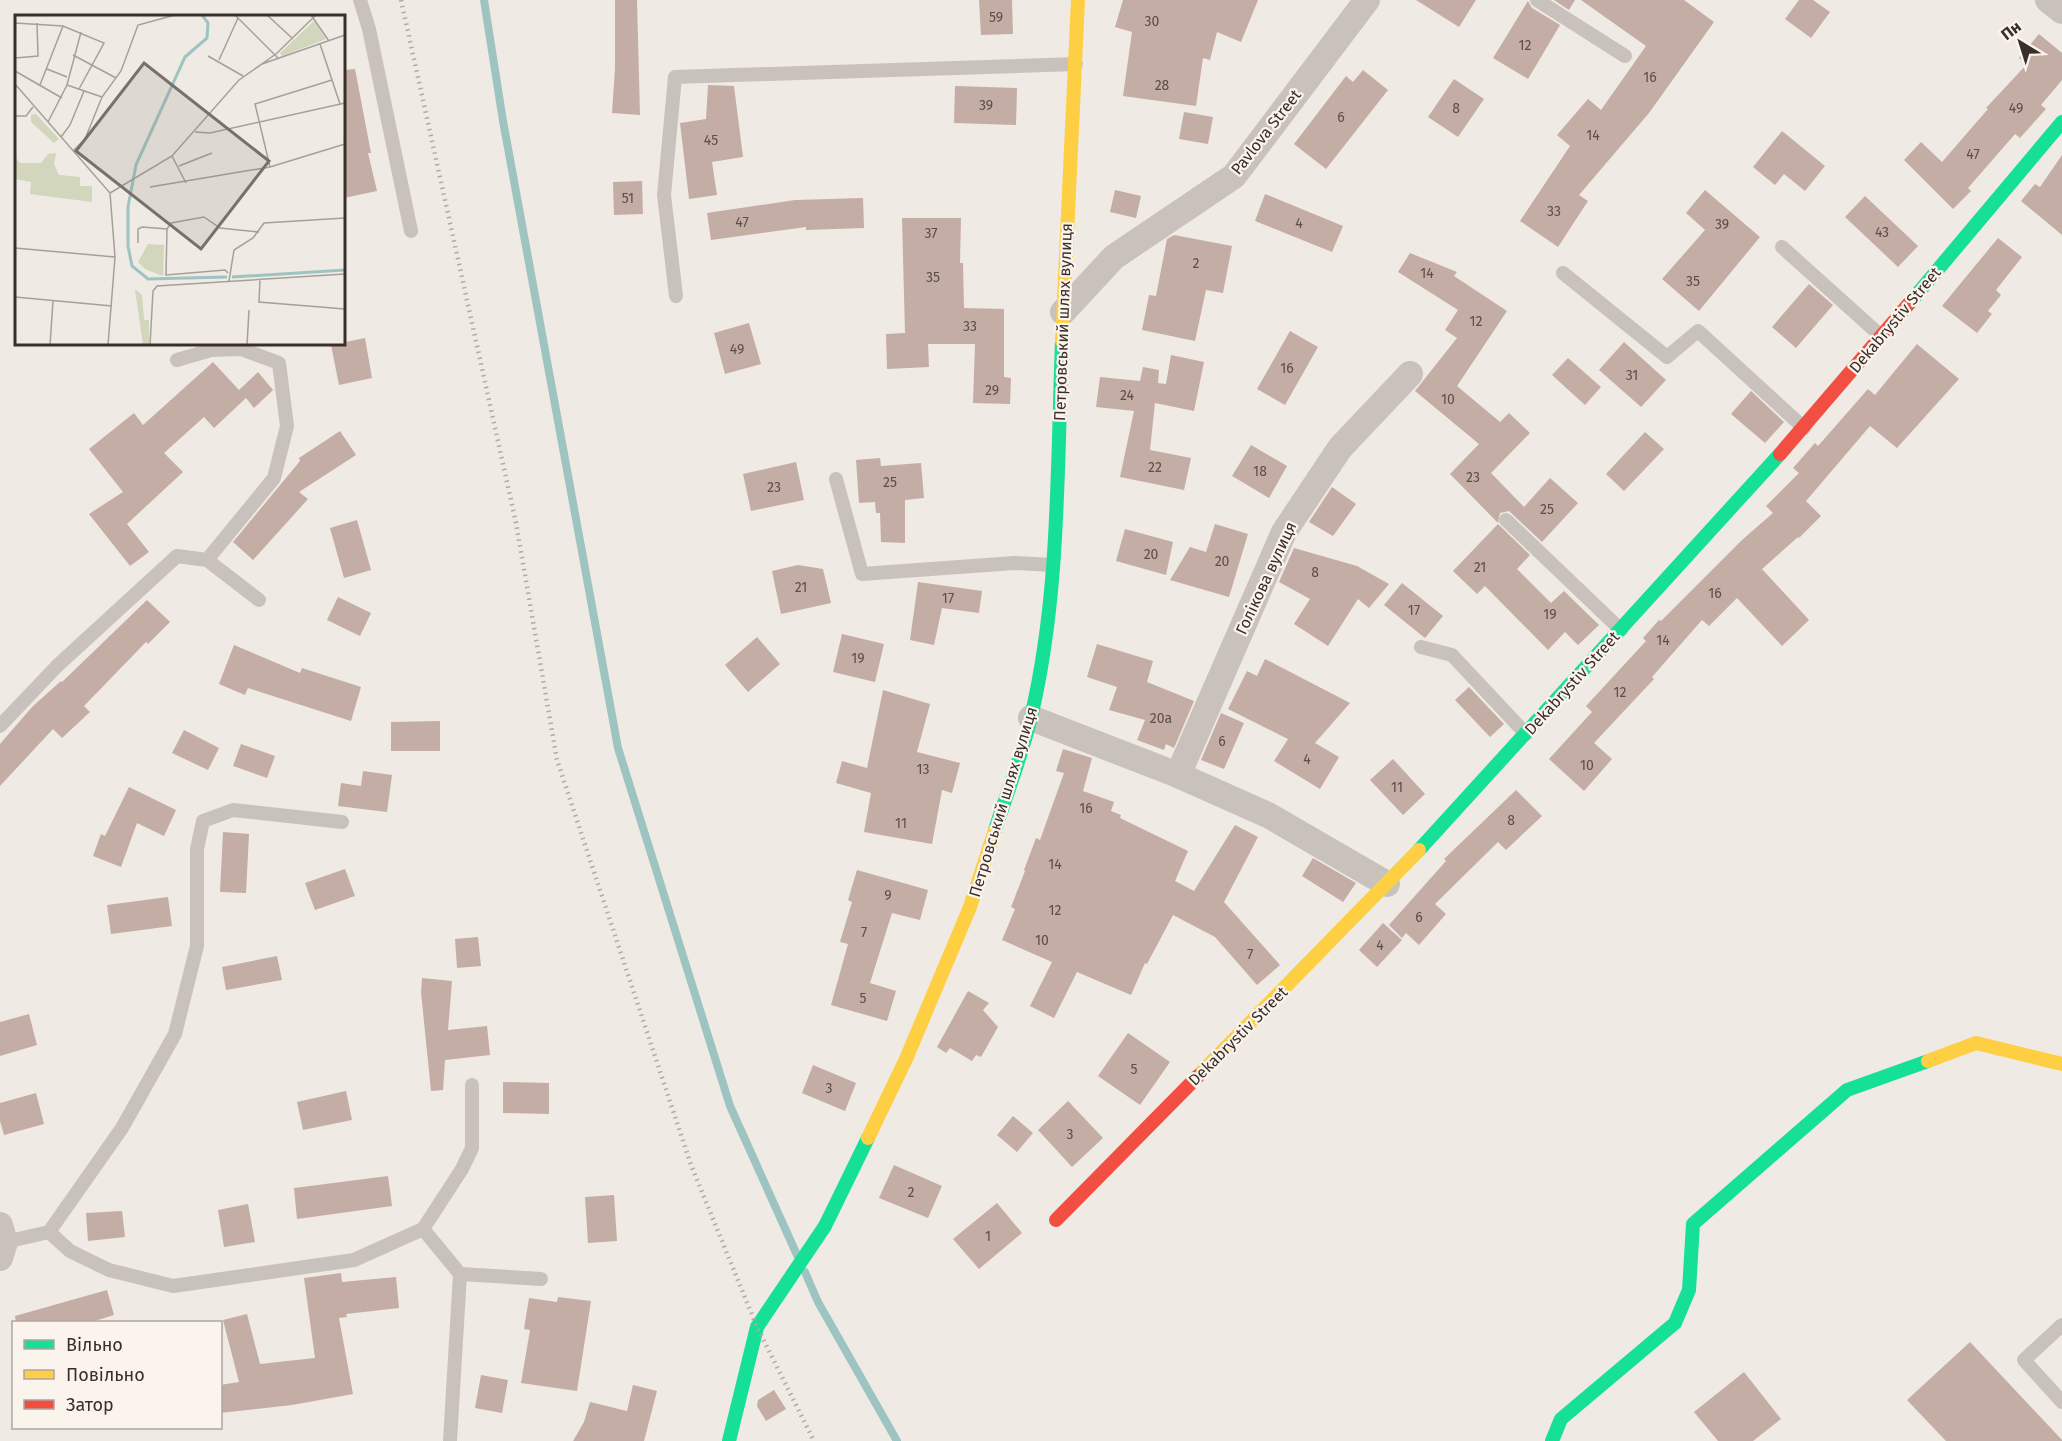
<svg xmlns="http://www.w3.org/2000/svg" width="2062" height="1441" viewBox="0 0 2062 1441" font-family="'Fira Sans',sans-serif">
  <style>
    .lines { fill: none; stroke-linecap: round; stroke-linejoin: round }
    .stream { stroke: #9ec4c2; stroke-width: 8 }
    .building { fill: #c4ada5 }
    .lane { stroke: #c9c2bc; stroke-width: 14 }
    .street { stroke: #c9c2bc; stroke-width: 26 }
    .fast { stroke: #16e098; stroke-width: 14 }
    .slow { stroke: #ffcf43; stroke-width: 14 }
    .jam { stroke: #f24e42; stroke-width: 14 }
    .rail { stroke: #b1aaa6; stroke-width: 4.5; stroke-dasharray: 1.5 4.5; stroke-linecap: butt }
    .labels { text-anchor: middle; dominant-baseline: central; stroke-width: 4.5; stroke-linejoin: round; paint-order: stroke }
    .number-label { font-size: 14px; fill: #5c4e49 }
    .street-label { font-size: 16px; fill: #3a2e2a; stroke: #fbf4ec }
    .inset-river { fill: none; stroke: #9ec4c2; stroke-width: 3 }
    .inset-road { fill: none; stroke: #a79f9a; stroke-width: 1.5 }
    .view { fill: #79706b; fill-opacity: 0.15; stroke: #79706b; stroke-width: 3 }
    .inset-edge { fill: none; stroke: #3a2e2a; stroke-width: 3 }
  </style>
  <rect width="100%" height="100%" fill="#efeae4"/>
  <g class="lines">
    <path class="stream" d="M 484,0 L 503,121 L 618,748 L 730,1106 L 797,1255
      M 805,1272 L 818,1302 L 897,1441"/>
  </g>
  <path class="building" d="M 615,0 L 637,0 L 640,115 L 612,113 L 615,69 Z
    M 979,0 L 1012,0 L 1013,34 L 981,35 Z
    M 1123,0 L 1258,0 L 1241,42 L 1217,32 L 1210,60 L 1203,58 L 1196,106 L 1123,96 L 1132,32 L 1115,27 Z
    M 1416,0 L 1476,0 L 1459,27 Z
    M 1554,0 L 1575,0 L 1569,10 Z
    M 1581,0 L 1684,0 L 1714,22 L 1649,113 L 1579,195 L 1588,201 L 1558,247 L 1520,221 L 1570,146 L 1557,135 L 1588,99 L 1601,110 L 1646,46 Z
    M 1799,0 L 1813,0 L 1830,12 L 1811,38 L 1785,19 Z
    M 1528,1 L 1532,8 L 1560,25 L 1528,79 L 1493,58 Z
    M 2039,34 L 2062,53 L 2062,80 L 2041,105 L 2046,109 L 2020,138 L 2015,134 L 1968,188 L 1971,191 L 1953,209 L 1904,160 L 1921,142 L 1942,162 L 1988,109 L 1986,108 L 2027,64 L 2019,58 Z
    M 355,69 L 371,153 L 368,153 L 377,191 L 344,198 L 344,70 Z
    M 1363,70 L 1388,90 L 1326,169 L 1294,144 L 1346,76 L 1353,82 Z
    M 1454,79 L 1484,99 L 1458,137 L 1428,117 Z
    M 708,85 L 734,86 L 743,157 L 712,162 L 717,195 L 689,199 L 680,123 L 706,119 Z
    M 955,86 L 1017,88 L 1016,125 L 954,123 Z
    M 1184,112 L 1213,117 L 1208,144 L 1179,139 Z
    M 1782,131 L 1825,166 L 1805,191 L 1784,174 L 1775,185 L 1753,167 Z
    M 2062,155 L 2062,235 L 2021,201 L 2035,184 L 2040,187 Z
    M 642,181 L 643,214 L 614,215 L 613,182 Z
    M 1115,190 L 1141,196 L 1136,218 L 1110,212 Z
    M 1705,190 L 1760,237 L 1699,311 L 1662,279 L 1705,230 L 1686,213 Z
    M 1265,194 L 1343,226 L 1332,252 L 1255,221 Z
    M 1865,196 L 1918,246 L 1898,267 L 1845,217 Z
    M 863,198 L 864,228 L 806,230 L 806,227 L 711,240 L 707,213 L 795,200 Z
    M 902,218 L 961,218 L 960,263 L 963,263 L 964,308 L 1004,309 L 1004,377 L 1011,378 L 1010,404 L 973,403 L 975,344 L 928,344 L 929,367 L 887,369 L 886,334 L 905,333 Z
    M 1174,235 L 1232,246 L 1223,293 L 1206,290 L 1195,341 L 1142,330 L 1149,295 L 1156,296 L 1167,239 Z
    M 1998,238 L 2022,257 L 1996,290 L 2001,295 L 1988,311 L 1992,314 L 1977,333 L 1942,306 Z
    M 1410,253 L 1457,272 L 1454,276 L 1507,311 L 1457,386 L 1500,422 L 1509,413 L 1530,433 L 1491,473 L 1524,507 L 1550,478 L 1578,503 L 1542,542 L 1509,511 L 1500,513 L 1498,523 L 1450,474 L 1479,444 L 1415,391 L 1457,338 L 1445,330 L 1458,310 L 1398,272 Z
    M 1809,284 L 1833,305 L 1796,348 L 1772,327 Z
    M 749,323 L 761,364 L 725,374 L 714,333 Z
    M 1290,331 L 1318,347 L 1285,405 L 1257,389 Z
    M 365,338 L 372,378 L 339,385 L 331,345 Z
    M 1624,342 L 1666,380 L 1641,407 L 1599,370 Z
    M 1917,344 L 1959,379 L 1897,448 L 1870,426 L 1806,501 L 1821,516 L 1799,538 L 1798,537 L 1762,569 L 1809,620 L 1782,646 L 1737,598 L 1709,626 L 1702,620 L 1652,677 L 1654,679 L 1594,743 L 1612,759 L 1584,791 L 1549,759 L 1592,712 L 1586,706 L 1646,641 L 1643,638 L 1659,620 L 1661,621 L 1742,540 L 1773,513 L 1766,506 L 1799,473 L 1793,468 L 1815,443 L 1818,446 L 1868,389 L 1875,395 Z
    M 1171,355 L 1204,362 L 1194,411 L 1155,403 L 1150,450 L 1191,458 L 1184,490 L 1120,477 L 1134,411 L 1096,407 L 1100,377 L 1140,381 L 1143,367 L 1159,370 L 1158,383 L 1166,384 Z
    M 1568,358 L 1601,387 L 1585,405 L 1552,375 Z
    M 213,362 L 239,390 L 258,372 L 273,390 L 254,408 L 246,398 L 214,428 L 204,417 L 164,453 L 183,472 L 127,524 L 149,552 L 130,566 L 89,514 L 123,492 L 89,449 L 134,413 L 143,425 Z
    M 1751,391 L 1784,422 L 1765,443 L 1731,414 Z
    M 340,431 L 356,455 L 299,492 L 308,499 L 253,560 L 233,542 L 300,461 L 299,458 Z
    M 1645,432 L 1664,449 L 1624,491 L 1606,474 Z
    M 1251,445 L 1287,466 L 1269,498 L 1232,476 Z
    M 880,458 L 881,466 L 921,463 L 924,498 L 905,500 L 905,543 L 881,542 L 880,513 L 876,513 L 875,502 L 859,503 L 856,460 Z
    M 796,462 L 804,500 L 751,511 L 743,474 Z
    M 1332,487 L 1356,504 L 1333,536 L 1309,522 Z
    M 357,520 L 371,570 L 344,578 L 330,528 Z
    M 1215,524 L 1248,534 L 1229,597 L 1170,580 L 1190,547 L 1206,552 Z
    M 1498,524 L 1530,555 L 1517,569 L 1551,603 L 1564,591 L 1599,625 L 1578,645 L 1565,632 L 1548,650 L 1485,586 L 1477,594 L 1453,571 Z
    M 1125,529 L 1173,542 L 1166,575 L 1116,561 Z
    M 1294,548 L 1357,566 L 1389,584 L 1369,608 L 1358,599 L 1328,646 L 1294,624 L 1310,599 L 1279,582 Z
    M 798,565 L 823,569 L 831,603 L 781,614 L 772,571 Z
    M 918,582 L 982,591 L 979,613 L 942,608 L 934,645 L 910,640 Z
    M 1402,583 L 1443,616 L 1425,638 L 1384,605 Z
    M 338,597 L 371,613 L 360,636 L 327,620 Z
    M 147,600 L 170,622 L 148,644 L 146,642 L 84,706 L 90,712 L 62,738 L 53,729 L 0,786 L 0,744 L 32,707 L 61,681 L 62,682 Z
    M 842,634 L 884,644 L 875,682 L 833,672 Z
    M 757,637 L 780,664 L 748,692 L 725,665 Z
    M 1097,644 L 1153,661 L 1147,682 L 1194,701 L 1174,748 L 1166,744 L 1164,750 L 1137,740 L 1145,720 L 1109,710 L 1117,687 L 1087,677 Z
    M 234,645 L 300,673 L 302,668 L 361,687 L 351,721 L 248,688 L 245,695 L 219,684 Z
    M 1265,659 L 1350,703 L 1315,743 L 1339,757 L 1320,789 L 1274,761 L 1288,739 L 1228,709 L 1247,671 L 1257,676 Z
    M 1469,687 L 1504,724 L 1490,737 L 1455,700 Z
    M 883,690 L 930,704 L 917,752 L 960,763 L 952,793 L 942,790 L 932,844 L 864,832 L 871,793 L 836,783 L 842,761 L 867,768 Z
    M 1221,713 L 1244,723 L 1224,769 L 1201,760 Z
    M 440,721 L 440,751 L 391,751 L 391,722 Z
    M 184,730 L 219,748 L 208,770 L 172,753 Z
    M 241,744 L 275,756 L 267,778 L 233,766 Z
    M 1063,749 L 1092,758 L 1083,791 L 1114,802 L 1111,811 L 1121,815 L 1120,818 L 1188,851 L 1175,881 L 1194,891 L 1235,825 L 1258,837 L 1224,902 L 1280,965 L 1257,985 L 1215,937 L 1173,915 L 1147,964 L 1145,963 L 1131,995 L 1077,972 L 1054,1018 L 1030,1006 L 1052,962 L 1002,940 L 1015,909 L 1011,907 L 1025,871 L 1024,870 L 1036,838 L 1040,840 L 1064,773 L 1056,771 Z
    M 1393,759 L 1425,794 L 1403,815 L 1370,780 Z
    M 363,771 L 392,775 L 387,812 L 338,806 L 341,783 L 361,786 Z
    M 129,787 L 176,810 L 164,836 L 137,823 L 121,867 L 93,856 L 101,834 L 105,836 Z
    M 1516,790 L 1542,816 L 1506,850 L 1498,842 L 1435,904 L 1446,914 L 1419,945 L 1406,933 L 1402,938 L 1389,925 L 1446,861 L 1444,859 Z
    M 223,832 L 249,834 L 246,893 L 220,892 Z
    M 1313,858 L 1356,883 L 1343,902 L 1302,876 Z
    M 345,869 L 355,896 L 315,910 L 305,883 Z
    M 857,870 L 928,890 L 920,920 L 892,913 L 870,983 L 896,991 L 887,1021 L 831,1005 L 848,944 L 840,942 L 852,902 L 848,900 Z
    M 168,897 L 172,926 L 111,934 L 107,905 Z
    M 1383,923 L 1402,940 L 1377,967 L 1359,950 Z
    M 478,937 L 481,966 L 457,968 L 455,939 Z
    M 277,956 L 282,980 L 226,990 L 222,967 Z
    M 422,978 L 452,981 L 448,1030 L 487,1026 L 490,1055 L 445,1060 L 443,1090 L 431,1091 L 421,992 Z
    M 968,991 L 989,1003 L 983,1010 L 998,1027 L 981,1057 L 976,1055 L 972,1061 L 950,1048 L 946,1053 L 937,1047 Z
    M 29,1014 L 37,1045 L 0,1056 L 0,1022 Z
    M 1128,1033 L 1170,1062 L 1140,1105 L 1098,1076 Z
    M 813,1065 L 856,1083 L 845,1111 L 802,1093 Z
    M 503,1082 L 549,1083 L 549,1114 L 503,1113 Z
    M 346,1091 L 352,1120 L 303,1130 L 297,1102 Z
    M 36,1093 L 44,1124 L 4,1135 L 0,1121 L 0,1103 Z
    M 1068,1101 L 1103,1138 L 1072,1167 L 1038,1130 Z
    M 1013,1116 L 1033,1133 L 1017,1152 L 997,1135 Z
    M 894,1165 L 942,1186 L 928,1218 L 879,1198 Z
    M 388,1176 L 392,1206 L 297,1219 L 294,1188 Z
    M 614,1195 L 617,1241 L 588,1243 L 585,1197 Z
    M 997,1203 L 1022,1233 L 979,1269 L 953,1239 Z
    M 248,1204 L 255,1242 L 224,1247 L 218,1210 Z
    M 122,1211 L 125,1237 L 88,1241 L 86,1213 Z
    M 341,1273 L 342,1282 L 396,1277 L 399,1308 L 346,1314 L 347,1317 L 339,1318 L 353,1394 L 292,1405 L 220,1413 L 220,1385 L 239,1382 L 223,1320 L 247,1314 L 260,1364 L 315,1358 L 304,1278 Z
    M 107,1290 L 114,1315 L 88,1323 L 16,1323 L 15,1316 Z
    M 558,1297 L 591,1301 L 577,1391 L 521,1383 L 530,1330 L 524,1329 L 529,1298 L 557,1302 Z
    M 1970,1342 L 2062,1440 L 2062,1441 L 1946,1441 L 1907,1400 Z
    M 1744,1372 L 1781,1419 L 1753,1441 L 1718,1441 L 1694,1412 Z
    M 481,1375 L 508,1380 L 502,1413 L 475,1408 Z
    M 633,1385 L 657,1391 L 644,1441 L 573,1441 L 584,1422 L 590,1402 L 627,1411 Z
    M 774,1390 L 786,1409 L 766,1421 L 757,1406 L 758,1400 Z"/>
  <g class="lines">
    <path class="lane" d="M 360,0 L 369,29 L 411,231
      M 1537,0 L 1625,56
      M 1782,247 L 1881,336
      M 1563,273 L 1667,357 L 1698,331 L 1804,428
      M 676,296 L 664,195 L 675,77 L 1076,64
      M 836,479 L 862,574 L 1014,563 L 1053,565
      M 1506,520 L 1621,630
      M 207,560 L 259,600
      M 1421,647 L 1452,655 L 1526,734
      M 0,726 L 57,666 L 177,556 L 207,560 L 274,478 L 287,426 L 279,363 L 241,349 L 211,350 L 177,360
      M 423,1229 L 460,1274 L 450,1441
      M 49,1232 L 70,1251 L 109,1270 L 173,1286 L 354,1260 L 423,1229 L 462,1169 L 472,1148 L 472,1085
      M 5,1242 L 49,1232 L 122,1128 L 175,1034 L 197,946 L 197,849 L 203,821 L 233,810 L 342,822
      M 460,1274 L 541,1279
      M 2062,1325 L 2024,1360 L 2062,1402"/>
    <path class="street" d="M 2048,0 L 2062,11
      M 1063,312 L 1114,257 L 1234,176 L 1367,0
      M 1031,718 L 1178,775 L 1268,815 L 1387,884
      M 1178,775 L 1284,532 L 1340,448 L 1410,374
      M 0,1225 L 5,1242 L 0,1258"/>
    <path class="fast" d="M 1913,299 L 2062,122
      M 995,830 C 1007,793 1022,755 1031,717 C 1060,595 1057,466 1062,341
      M 1419,850 L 1780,454
      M 729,1441 L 757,1327 L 825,1226 L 868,1138
      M 1552,1441 L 1561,1419 L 1675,1323 L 1689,1290 L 1693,1224 L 1847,1090 L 1928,1061"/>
    <path class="slow" d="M 1062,341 L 1078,0
      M 1928,1061 L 1976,1043 L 2062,1064
      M 1198,1076 L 1419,850
      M 868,1138 L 906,1059 L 970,907 L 995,830"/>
    <path class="jam" d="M 1780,454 L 1913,299
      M 1056,1220 L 1198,1076"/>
    <path class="rail" d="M 401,0 L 516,523 L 557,760 L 691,1165 L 757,1327 L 814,1441"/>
  </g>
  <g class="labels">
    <g class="number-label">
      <text x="996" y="17">59</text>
      <text x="1152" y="21">30</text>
      <text x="1525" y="45">12</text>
      <text x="1650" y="77">16</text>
      <text x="1162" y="85">28</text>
      <text x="986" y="105">39</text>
      <text x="1456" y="108">8</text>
      <text x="2016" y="108">49</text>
      <text x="1341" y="117">6</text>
      <text x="1593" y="135">14</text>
      <text x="711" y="140">45</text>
      <text x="1973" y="154">47</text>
      <text x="628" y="198">51</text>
      <text x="1554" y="211">33</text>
      <text x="742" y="222">47</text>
      <text x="1299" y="223">4</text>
      <text x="1722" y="224">39</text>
      <text x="1882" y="232">43</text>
      <text x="931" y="233">37</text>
      <text x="1196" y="263">2</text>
      <text x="1427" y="273">14</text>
      <text x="933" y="277">35</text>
      <text x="1693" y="281">35</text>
      <text x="1476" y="321">12</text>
      <text x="970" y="326">33</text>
      <text x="737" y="349">49</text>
      <text x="1287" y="368">16</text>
      <text x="1632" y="375">31</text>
      <text x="992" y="390">29</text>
      <text x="1127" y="395">24</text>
      <text x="1448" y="399">10</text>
      <text x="1155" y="467">22</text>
      <text x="1260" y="471">18</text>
      <text x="1473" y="477">23</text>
      <text x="890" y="482">25</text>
      <text x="774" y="487">23</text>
      <text x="1547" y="509">25</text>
      <text x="1151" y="554">20</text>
      <text x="1222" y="561">20</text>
      <text x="1480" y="567">21</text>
      <text x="1315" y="572">8</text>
      <text x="801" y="587">21</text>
      <text x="1715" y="593">16</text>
      <text x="948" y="598">17</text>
      <text x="1414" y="610">17</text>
      <text x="1550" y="614">19</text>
      <text x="1663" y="640">14</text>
      <text x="858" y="658">19</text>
      <text x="1620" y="692">12</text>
      <text x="1161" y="718">20а</text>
      <text x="1222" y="741">6</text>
      <text x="1307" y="759">4</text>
      <text x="1587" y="765">10</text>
      <text x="923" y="769">13</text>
      <text x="1397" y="787">11</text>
      <text x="1086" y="808">16</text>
      <text x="1511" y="820">8</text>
      <text x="901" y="823">11</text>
      <text x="1055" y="864">14</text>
      <text x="888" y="895">9</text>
      <text x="1055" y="910">12</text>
      <text x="1419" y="917">6</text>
      <text x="864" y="932">7</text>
      <text x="1042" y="940">10</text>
      <text x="1380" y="945">4</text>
      <text x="1250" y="954">7</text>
      <text x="863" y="998">5</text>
      <text x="1134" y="1069">5</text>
      <text x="829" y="1088">3</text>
      <text x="1070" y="1134">3</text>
      <text x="911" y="1192">2</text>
      <text x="988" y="1236">1</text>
    </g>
    <g class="street-label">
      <text transform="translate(1266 132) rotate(-52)">Pavlova Street</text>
      <text transform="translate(1895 320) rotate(-50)">Dekabrystiv Street</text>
      <text transform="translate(1063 322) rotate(-88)">Петровський шлях вулиця</text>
      <text transform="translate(1266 578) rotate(-65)">Голікова вулиця</text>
      <text transform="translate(1572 683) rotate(-48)">Dekabrystiv Street</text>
      <text transform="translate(1003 802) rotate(-73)">Петровський шлях вулиця</text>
      <text transform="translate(1238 1036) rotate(-45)">Dekabrystiv Street</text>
    </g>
  </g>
  <g transform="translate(15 15)">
    <rect width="330" height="330" fill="#efeae4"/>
    <path d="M 299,6 L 311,24 L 267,41 L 265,38 ZM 21,99 L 44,124 L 39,128 L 16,107 L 16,100 ZM 41,138 L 39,149 L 44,160 L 65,162 L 65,171 L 77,171 L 77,187 L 15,179 L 16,167 L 0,164 L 0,142 L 5,148 L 26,148 L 33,139 ZM 133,229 L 149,230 L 148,261 L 130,254 L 123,247 ZM 120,274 L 127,280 L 129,305 L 134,305 L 134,330 L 128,330 Z" fill="#d1d6bd"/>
    <path class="inset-river" d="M 187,0 L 193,8 L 192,23 L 170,42 L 121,150 L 113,192 L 113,231 L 117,251 L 133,264 L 212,262M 217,262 L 330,255"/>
    <path class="inset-road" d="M 220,0 L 264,44M 252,0 L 277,23M 296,0 L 314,26M 0,8 L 48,11 L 89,28 L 64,74M 305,29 L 325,89M 58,40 L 101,63M 193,41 L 228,61M 0,43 L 23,41 L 22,8M 204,45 L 223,3M 247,49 L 330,20M 32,54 L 52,62M 0,56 L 47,83M 0,69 L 95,178 L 100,242 L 93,330M 25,70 L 48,11M 52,70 L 87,82M 0,101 L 11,101 L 18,92M 33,107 L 52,70 L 66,17M 180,117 L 195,118 L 330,88M 46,122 L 55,110 L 69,76M 58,136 L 70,124 L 87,82 L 106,56 L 123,10 L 160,0M 157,141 L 171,168M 164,151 L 197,138M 255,152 L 240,89 L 317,65M 135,172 L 255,152 L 330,129M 95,178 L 157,141 L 224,65 L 261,39 L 301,0M 152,214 L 156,208 L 189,202 L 205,213 L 244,217M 123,228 L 123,214 L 127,212 L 152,214 L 151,260 L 210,255 L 213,258M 0,233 L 100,242M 245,264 L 244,287 L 330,294M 214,266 L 219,235 L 238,223 L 249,208 L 330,203M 0,282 L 97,291M 35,330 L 38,286M 135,330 L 138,276 L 142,271 L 330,259M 232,330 L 234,295"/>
    <path class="view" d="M 129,48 L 254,146 L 186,234 L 61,136 Z"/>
    <rect width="330" height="330" class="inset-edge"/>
  </g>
  <rect x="12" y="1321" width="210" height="108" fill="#fbf4ec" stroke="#aea59e" stroke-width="1.5"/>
  <rect x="24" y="1340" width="30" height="9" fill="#16e098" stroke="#aea59e" stroke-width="1.5"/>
  <text x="66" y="1351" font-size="18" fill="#3a2e2a">Вільно</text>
  <rect x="24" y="1370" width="30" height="9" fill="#ffcf43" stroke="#aea59e" stroke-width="1.5"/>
  <text x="66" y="1381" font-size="18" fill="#3a2e2a">Повільно</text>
  <rect x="24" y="1400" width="30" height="9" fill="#f24e42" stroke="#aea59e" stroke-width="1.5"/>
  <text x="66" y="1411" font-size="18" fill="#3a2e2a">Затор</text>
  <g transform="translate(2020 42) rotate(322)" stroke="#fbf4ec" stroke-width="4.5" paint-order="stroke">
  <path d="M0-4.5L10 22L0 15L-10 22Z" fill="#3a2e2a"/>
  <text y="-9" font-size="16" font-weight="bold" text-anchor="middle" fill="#3a2e2a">Пн</text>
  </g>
</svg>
